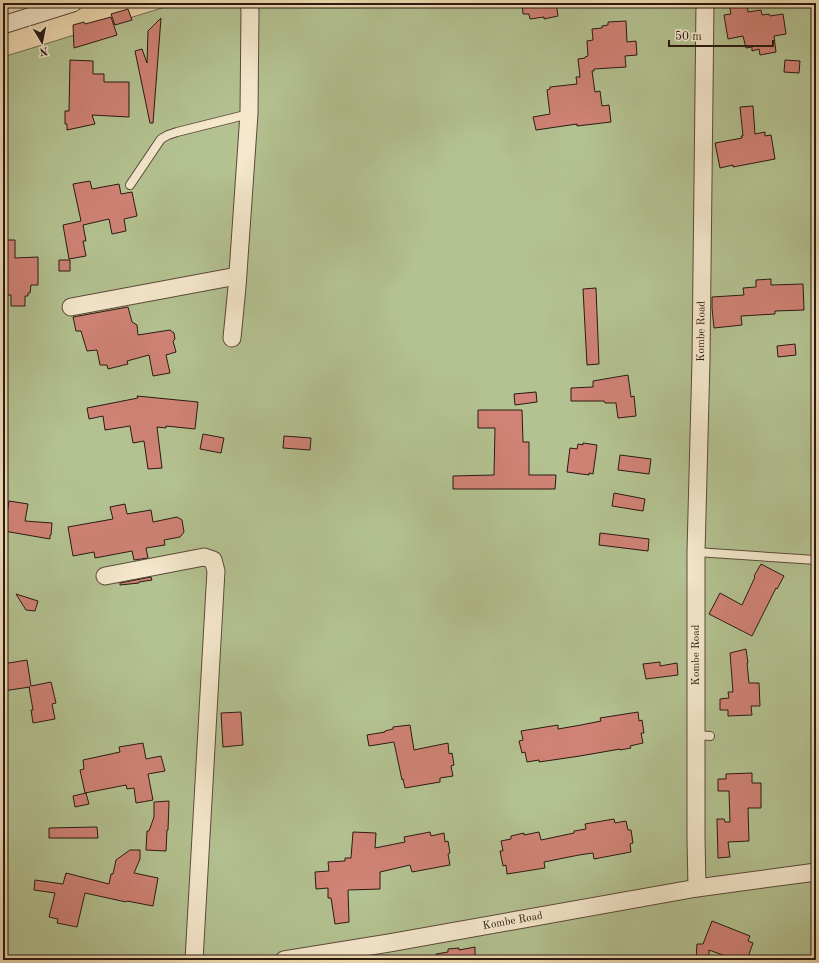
<svg xmlns="http://www.w3.org/2000/svg" width="819" height="963" viewBox="0 0 819 963" font-family="'Old Standard TT',serif">
  <style>
    .green { fill: #b4c291; stroke: #6e6e52 }
    .building { fill: #d08376; stroke: #291913 }
    .lines { fill: none; stroke-linecap: round; stroke-linejoin: round }
    .lane-casing { stroke: #5b4a3b; stroke-width: 10 }
    .street-casing { stroke: #5b4a3b; stroke-width: 19 }
    .lane { stroke: #f5e8cd; stroke-width: 8 }
    .street { stroke: #f5e8cd; stroke-width: 17 }
    .labels { text-anchor: middle; dominant-baseline: central; stroke-width: 3; stroke-linejoin: round; paint-order: stroke }
    .street-label { font-size: 11px; fill: #291913; stroke: #f5e8cd }
  </style>
  <rect width="100%" height="100%" fill="#f0dcb2"/>
  <filter id="stains"><feTurbulence type="fractalNoise" baseFrequency=".005" numOctaves="4"/><feColorMatrix values="0 0 0 0 .2 0 0 0 0 .09 0 0 0 0 .02 0 0 0 .5 -.17"/></filter>
  <radialGradient id="worn" r=".72"><stop offset=".6" stop-color="#630" stop-opacity="0"/><stop offset="1" stop-color="#630" stop-opacity=".3"/></radialGradient>
  <path class="green" d="M 178,3 L 816,3 L 816,960 L 3,960 L 3,57 Z"/>
  <path class="building" d="M 522,3 L 556,3 L 558,16 L 544,19 L 544,17 L 530,19 L 529,14 L 523,14 Z
    M 729,3 L 747,3 L 748,12 L 761,10 L 762,15 L 769,14 L 770,16 L 783,14 L 786,34 L 774,36 L 776,52 L 760,55 L 759,49 L 752,51 L 752,47 L 746,48 L 743,36 L 728,39 L 724,15 L 731,14 Z
    M 128,9 L 132,20 L 115,25 L 111,14 Z
    M 111,17 L 117,35 L 74,48 L 73,25 L 84,22 L 85,24 Z
    M 161,18 L 153,123 L 150,123 L 135,51 L 142,49 L 147,63 L 148,31 Z
    M 626,21 L 627,42 L 636,41 L 637,55 L 625,56 L 626,67 L 594,69 L 594,71 L 592,71 L 595,92 L 600,91 L 602,106 L 609,105 L 611,122 L 577,126 L 577,124 L 536,130 L 533,117 L 550,114 L 547,90 L 550,89 L 550,87 L 577,84 L 576,77 L 580,77 L 578,59 L 585,58 L 585,57 L 588,56 L 587,41 L 593,40 L 592,29 L 602,28 L 602,26 L 608,25 L 608,22 Z
    M 70,60 L 93,61 L 93,74 L 104,74 L 104,82 L 129,82 L 129,117 L 92,115 L 95,124 L 67,130 L 67,124 L 65,124 L 65,111 L 69,111 Z
    M 785,60 L 800,61 L 799,73 L 784,72 Z
    M 753,106 L 755,134 L 765,132 L 765,136 L 771,135 L 775,159 L 733,167 L 733,165 L 720,168 L 715,143 L 742,138 L 741,136 L 743,136 L 740,107 Z
    M 90,181 L 92,189 L 119,184 L 121,194 L 132,192 L 137,216 L 124,219 L 126,231 L 112,234 L 109,219 L 83,225 L 86,241 L 83,241 L 86,256 L 69,259 L 63,225 L 81,221 L 73,184 Z
    M 3,240 L 15,240 L 15,258 L 38,257 L 38,285 L 31,285 L 30,293 L 28,293 L 28,296 L 25,296 L 25,306 L 11,306 L 11,295 L 3,295 Z
    M 59,260 L 70,260 L 70,271 L 59,271 Z
    M 771,279 L 771,285 L 803,284 L 804,310 L 775,311 L 775,314 L 741,316 L 742,325 L 714,328 L 712,308 L 712,297 L 744,295 L 743,288 L 756,287 L 756,280 Z
    M 596,288 L 599,364 L 587,365 L 583,289 Z
    M 128,307 L 132,322 L 137,325 L 138,335 L 170,330 L 174,333 L 175,339 L 173,341 L 176,352 L 166,355 L 170,373 L 153,376 L 149,355 L 127,361 L 128,364 L 108,369 L 107,365 L 100,365 L 97,350 L 87,351 L 81,331 L 76,331 L 73,317 Z
    M 795,344 L 796,355 L 778,357 L 777,346 Z
    M 628,375 L 631,397 L 634,396 L 636,416 L 618,418 L 616,403 L 605,403 L 604,401 L 571,401 L 571,388 L 593,387 L 593,381 Z
    M 536,392 L 537,402 L 515,405 L 514,394 Z
    M 137,396 L 198,402 L 195,429 L 166,426 L 166,428 L 157,427 L 162,468 L 148,469 L 144,441 L 133,443 L 130,426 L 105,430 L 103,416 L 89,419 L 87,408 L 138,398 Z
    M 478,410 L 522,410 L 523,442 L 529,442 L 529,475 L 556,475 L 555,489 L 453,489 L 453,476 L 494,475 L 495,428 L 478,428 Z
    M 203,434 L 224,438 L 221,453 L 200,449 Z
    M 284,436 L 311,438 L 310,450 L 283,448 Z
    M 583,443 L 597,445 L 593,474 L 589,473 L 589,475 L 567,472 L 570,448 L 577,449 L 578,444 L 583,445 Z
    M 620,455 L 651,459 L 649,474 L 618,470 Z
    M 614,493 L 645,499 L 643,511 L 612,506 Z
    M 9,501 L 28,504 L 25,521 L 52,523 L 51,535 L 50,535 L 50,539 L 4,531 Z
    M 125,504 L 127,514 L 151,510 L 153,522 L 177,517 L 182,520 L 184,532 L 180,537 L 164,540 L 165,545 L 146,548 L 148,558 L 134,560 L 132,551 L 95,558 L 94,552 L 73,556 L 68,527 L 113,519 L 110,507 Z
    M 600,533 L 649,539 L 648,551 L 599,545 Z
    M 761,564 L 784,576 L 777,589 L 776,588 L 752,636 L 709,614 L 720,593 L 742,605 L 755,577 L 754,576 Z
    M 151,577 L 152,580 L 139,582 L 139,583 L 120,585 L 120,583 Z
    M 16,594 L 38,601 L 35,611 L 26,610 Z
    M 746,649 L 748,663 L 747,663 L 749,683 L 759,683 L 760,706 L 751,706 L 752,715 L 728,716 L 728,710 L 720,710 L 720,699 L 729,698 L 728,692 L 733,692 L 730,653 Z
    M 27,660 L 31,686 L 51,682 L 56,703 L 52,704 L 55,719 L 33,723 L 31,710 L 33,710 L 29,687 L 30,687 L 3,691 L 3,664 Z
    M 660,662 L 660,666 L 677,663 L 678,675 L 646,679 L 643,664 Z
    M 241,712 L 243,745 L 223,747 L 221,713 Z
    M 638,712 L 639,721 L 642,720 L 644,733 L 641,733 L 643,743 L 630,746 L 631,748 L 620,750 L 620,749 L 580,756 L 539,762 L 539,760 L 527,762 L 525,752 L 522,753 L 519,741 L 523,740 L 521,731 L 558,725 L 558,729 L 581,725 L 601,721 L 600,718 Z
    M 410,725 L 414,750 L 448,743 L 449,754 L 452,753 L 454,765 L 451,766 L 453,776 L 440,778 L 440,782 L 405,788 L 403,779 L 402,780 L 394,742 L 369,746 L 367,735 L 385,732 L 385,731 L 393,729 L 393,727 Z
    M 143,743 L 146,759 L 161,756 L 165,771 L 148,774 L 153,800 L 136,803 L 134,788 L 127,789 L 126,785 L 85,793 L 80,770 L 84,769 L 83,760 L 120,752 L 119,747 Z
    M 752,773 L 752,783 L 761,783 L 761,808 L 748,808 L 749,841 L 728,842 L 730,857 L 718,858 L 717,819 L 724,819 L 725,822 L 730,822 L 729,791 L 718,791 L 718,779 L 726,779 L 726,774 Z
    M 86,793 L 89,804 L 75,807 L 73,796 Z
    M 169,801 L 168,830 L 167,830 L 166,851 L 146,850 L 147,831 L 149,831 L 154,817 L 154,802 Z
    M 614,819 L 615,823 L 626,821 L 628,830 L 631,830 L 633,843 L 630,844 L 631,852 L 594,859 L 593,853 L 579,855 L 544,862 L 545,868 L 507,874 L 506,865 L 503,866 L 500,851 L 503,851 L 501,841 L 511,839 L 511,836 L 524,833 L 524,835 L 539,832 L 541,840 L 574,833 L 574,831 L 586,829 L 585,824 Z
    M 97,827 L 98,838 L 49,838 L 49,828 Z
    M 353,832 L 376,833 L 375,848 L 405,842 L 404,837 L 430,832 L 431,836 L 444,833 L 445,842 L 448,841 L 450,853 L 448,854 L 450,865 L 412,872 L 410,865 L 380,872 L 380,889 L 348,890 L 349,922 L 335,924 L 331,898 L 328,898 L 328,888 L 316,889 L 315,872 L 329,871 L 328,862 L 345,861 L 345,858 L 351,858 Z
    M 130,850 L 140,850 L 140,859 L 134,873 L 158,878 L 153,906 L 127,901 L 126,902 L 85,893 L 77,927 L 57,923 L 58,919 L 49,917 L 55,893 L 34,890 L 35,880 L 63,884 L 66,873 L 109,884 L 111,874 L 113,874 L 116,860 Z
    M 712,921 L 750,936 L 748,941 L 753,943 L 748,957 L 741,955 L 739,960 L 736,960 L 709,950 L 709,960 L 696,960 L 697,944 L 703,944 Z
    M 475,947 L 475,960 L 437,960 L 436,954 L 448,952 L 448,949 L 459,948 L 459,950 Z"/>
  <g class="lines">
    <defs>
      <path id="lane" d="M 130,185 L 161,139 L 168,135 L 177,132 L 249,114
        M 696,552 L 816,560
        M 696,735 L 710,736"/>
      <g id="street">
        <path d="M 3,25 L 73,3"/>
        <path d="M 71,307 L 237,276"/>
        <path d="M 232,338 L 237,287 L 249,114 L 250,11 L 249,3"/>
        <path d="M 105,576 L 204,557 L 213,560 L 216,571 L 215,588 L 194,960"/>
        <path d="M 697,888 L 816,872"/>
        <path id="s1" d="M 284,960 L 389,943 L 697,888 L 696,838 L 696,552 L 701,360 L 705,3"/>
      </g>
    </defs>
    <use href="#lane" class="lane-casing"/>
    <use href="#street" class="street-casing"/>
    <use href="#lane" class="lane"/>
    <use href="#street" class="street"/>
  </g>
  <g class="labels">
    <g class="street-label">
      <text stroke="none"><textPath href="#s1" startOffset="976">Kombe Road</textPath></text>
      <text transform="translate(696 655) rotate(-90)">Kombe Road</text>
      <text stroke="none"><textPath href="#s1" startOffset="232">Kombe Road</textPath></text>
    </g>
  </g>
  <rect width="819" height="963" fill="none" stroke="#f0dcb2" stroke-width="16"/>
  <rect x="4" y="4" width="811" height="955" fill="none" stroke="#291913" stroke-width="2"/>
  <rect x="8" y="8" width="803" height="947" fill="none" stroke="#291913"/>
  <g transform="translate(42 42) rotate(170)" stroke="#f5e8cd" stroke-width="3" paint-order="stroke">
  <path d="M0-3L7 15L0 10L-7 15Z" fill="#291913"/>
  <text y="-6" font-size="11" font-weight="bold" text-anchor="middle" fill="#291913">N</text>
  </g>
  <path d="M669 40v6h104v-6" fill="none" stroke="#291913" stroke-width="2"/>
  <text x="675" y="40" font-size="12" fill="#291913" stroke="#f5e8cd" stroke-width="3" paint-order="stroke">50 m</text>
  <rect width="100%" height="100%" filter="url(#stains)"/>
  <rect width="100%" height="100%" fill="url(#worn)"/>
</svg>
